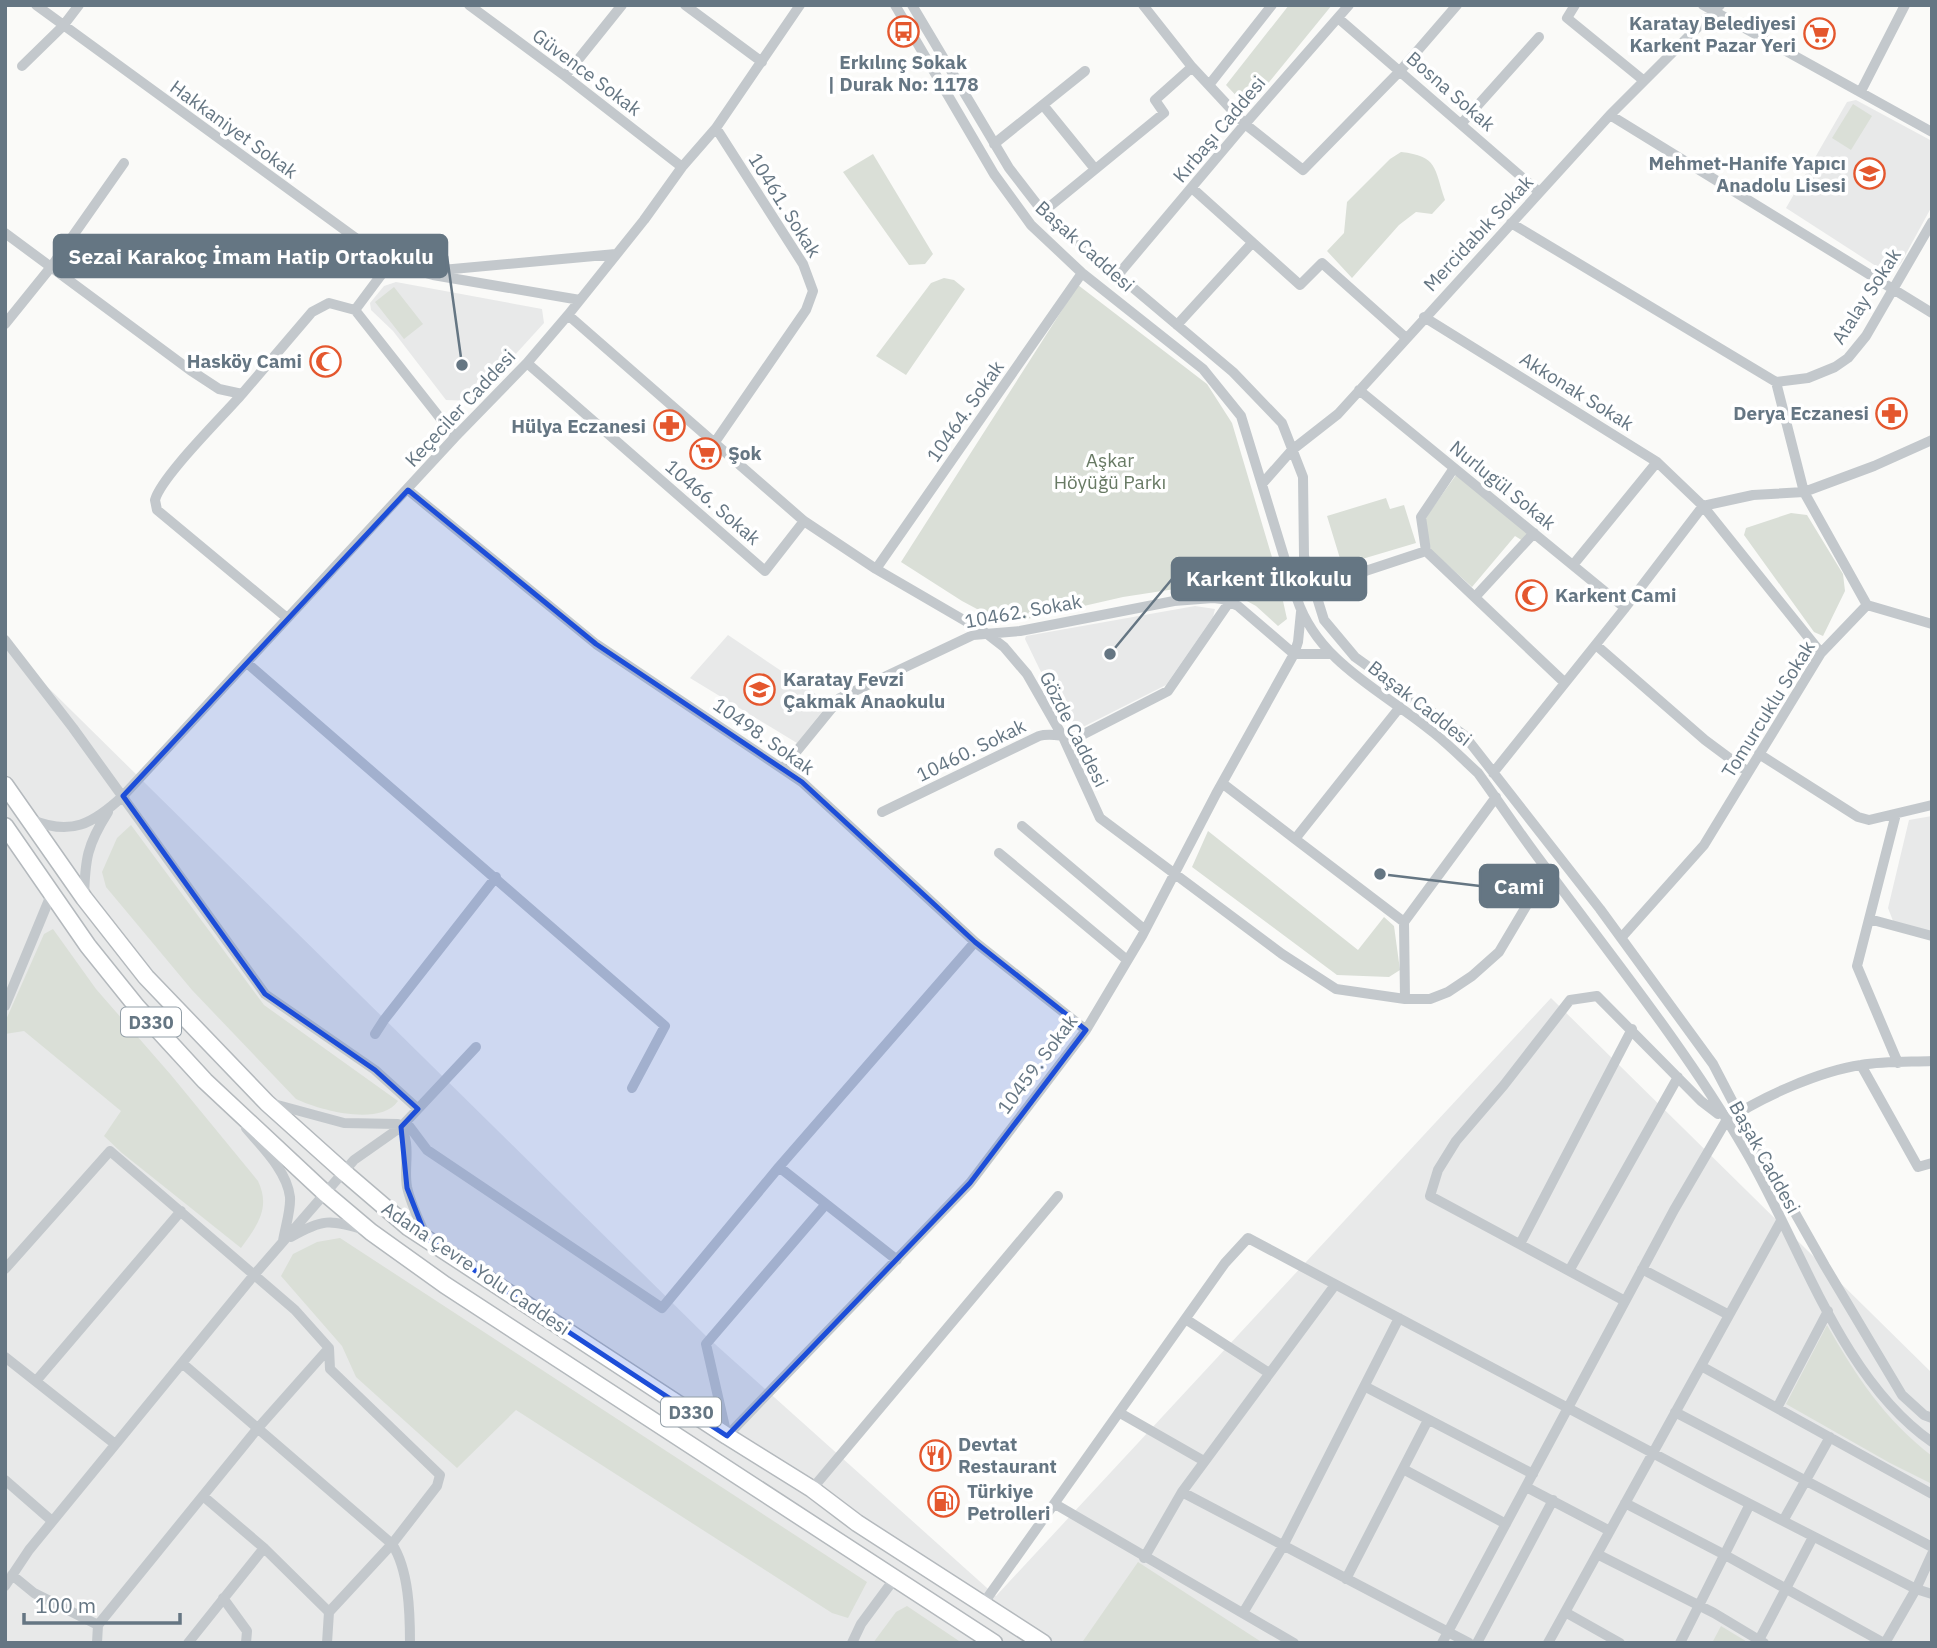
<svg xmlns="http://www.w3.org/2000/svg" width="1937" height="1648" viewBox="0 0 1937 1648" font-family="'IBM Plex Sans',sans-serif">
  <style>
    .built { fill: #e8e9e9 }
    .green { fill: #dadfd7 }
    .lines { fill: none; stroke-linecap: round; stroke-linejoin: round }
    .highway-casing { stroke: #b4b9bd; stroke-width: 19 }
    .minor { stroke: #c3c8cc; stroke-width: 10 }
    .highway { stroke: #fff; stroke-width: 16 }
    .marked { fill: #1d4ed8; fill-opacity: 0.2; stroke: #1d4ed8; stroke-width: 5; stroke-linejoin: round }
    .labels { text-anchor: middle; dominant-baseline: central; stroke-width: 7; stroke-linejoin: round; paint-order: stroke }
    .shield { fill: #fff; stroke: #939fa8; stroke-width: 2 }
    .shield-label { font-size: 18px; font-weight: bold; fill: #657683 }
    .poi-label { font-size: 19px; font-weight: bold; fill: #657683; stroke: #fff; text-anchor: end }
    .street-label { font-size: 19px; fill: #657683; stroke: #fff }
    .park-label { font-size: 19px; fill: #687a64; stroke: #fff }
    .leader { fill: none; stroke: #657683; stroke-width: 2.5 }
    .callout-dot { fill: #657683; stroke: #fff; stroke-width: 2.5 }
    .callout { fill: #657683; stroke: #657683; stroke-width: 2.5 }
    .callout-label { font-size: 21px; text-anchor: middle; font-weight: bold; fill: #fff }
  </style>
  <rect width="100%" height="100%" fill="#fafaf8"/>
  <path class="built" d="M 1856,100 L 1932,141 L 1932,206 L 1901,263 L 1894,270 L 1879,268 L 1786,208 L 1847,102 Z
    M 396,282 L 542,309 L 544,323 L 473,401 L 446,400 L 393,331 L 371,310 L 370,303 L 384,286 Z
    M 1195,606 L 1215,609 L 1213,617 L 1166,685 L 1079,729 L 1068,724 L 1039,668 L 1025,639 L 1026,636 Z
    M 728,635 L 829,703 L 797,743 L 690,678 Z
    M 5,645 L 706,1336 L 996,1596 L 1551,998 L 1932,1373 L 1932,1643 L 5,1643 Z
    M 1932,816 L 1932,933 L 1893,921 L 1888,908 L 1909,820 Z"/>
  <path class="green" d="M 1289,5 L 1332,5 L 1248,108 L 1226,85 Z
    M 1853,104 L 1872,116 L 1851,150 L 1832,138 Z
    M 1401,152 C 1438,156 1434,168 1445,200 L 1432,214 L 1416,212 L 1399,225 L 1352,278 L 1327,251 L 1344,233 L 1347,202 L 1390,159 Z
    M 873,154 L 933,254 L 925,264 L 909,265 L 843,172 Z
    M 944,278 L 954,280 L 965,289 L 906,375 L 876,356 L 931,283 Z
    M 1078,285 L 1207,384 L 1232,423 L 1277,574 L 1287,619 L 1278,626 L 1256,606 L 1214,583 L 1123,597 L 1005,624 L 962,601 L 901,562 Z
    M 394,287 L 423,324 L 404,339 L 375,302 Z
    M 1456,475 L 1528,533 L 1523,541 L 1515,536 L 1472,587 L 1431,550 L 1424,520 Z
    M 1386,498 L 1390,509 L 1404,505 L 1416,543 L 1342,565 L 1327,516 Z
    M 1791,513 L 1807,515 L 1843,574 L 1845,591 L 1823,636 L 1814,632 L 1744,535 L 1746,528 Z
    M 131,825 L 264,1005 L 398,1101 C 380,1127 319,1110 296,1099 L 192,990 L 106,887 L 102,872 L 117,838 Z
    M 1208,831 L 1358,950 L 1384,917 L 1394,926 L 1400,970 L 1389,977 L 1337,975 L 1192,867 Z
    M 53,929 L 96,989 L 171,1075 L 258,1181 C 271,1208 257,1226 241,1248 L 122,1153 L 104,1136 L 121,1111 L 24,1031 L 5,1034 L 5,1022 L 44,934 Z
    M 340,1238 L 867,1582 L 848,1618 L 832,1613 L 516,1410 L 457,1468 L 356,1377 L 342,1346 L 281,1276 L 293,1254 L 317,1242 Z
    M 1827,1325 C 1856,1376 1884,1419 1932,1456 L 1932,1484 L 1890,1463 L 1786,1404 Z
    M 1138,1562 L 1263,1643 L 1086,1643 L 1083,1641 Z
    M 907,1606 L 962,1643 L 873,1643 L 896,1612 Z
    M 1721,1626 L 1749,1643 L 1712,1643 Z"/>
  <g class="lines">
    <defs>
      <path id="highway" d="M 5,785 L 84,898 L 146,977 L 267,1103 L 345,1173 L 408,1227 L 727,1436 L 812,1489 L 857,1523 L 1043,1643
        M 5,826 L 88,946 L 137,1007 L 205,1081 L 326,1194 L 371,1232 L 445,1285 L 994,1643"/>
    </defs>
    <use href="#highway" class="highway-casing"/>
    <path class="minor" d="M 36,5 L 390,263 L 433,275 L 580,300
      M 469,5 L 565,76 L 682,167
      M 685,5 L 762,62
      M 895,5 L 994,174 L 1031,225 L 1082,273 L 1203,369 L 1241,416 L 1297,599 C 1319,664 1385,692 1434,733 C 1449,745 1464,760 1478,773 C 1502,806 1524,840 1549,872 C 1616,962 1688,1052 1745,1150 C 1800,1243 1840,1378 1932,1442
      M 912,5 L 1009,168 L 1043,212 L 1233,372 L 1282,423 L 1303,477 L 1304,556 L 1324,620 L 1355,657 L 1464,735 L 1600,909 L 1713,1064 L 1738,1112 L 1825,1266 L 1902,1395 L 1924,1415 L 1932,1418
      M 1143,5 L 1192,67 L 1245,124 L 1303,170 L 1400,71 L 1457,5
      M 1575,5 L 1567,18 L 1643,80
      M 1703,5 L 1932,132
      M 1338,18 L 1539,192
      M 22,66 L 63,26 L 79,5
      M 565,76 L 622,5
      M 1209,85 L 1272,5
      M 1861,91 L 1905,5
      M 1043,105 L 1095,169
      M 1610,115 L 1932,313
      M 1461,124 L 1539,37
      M 994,144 L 1085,71
      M 1192,188 L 1300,285 L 1322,263 L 1406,338
      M 1043,212 L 1164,113 L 1155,100 L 1192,67
      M 1511,223 L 1776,382 L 1804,492 L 1867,605 L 1821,653 L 1704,845 L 1621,938
      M 5,233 L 190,370 L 219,389 L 242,394 L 312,312 L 329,303 L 355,310
      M 390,263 L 355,310 L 455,437
      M 431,271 L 616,254
      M 1117,276 L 1245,124 L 1349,5
      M 568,315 L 804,521 L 876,569 L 986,633 L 1004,647 L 1027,674 L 1063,737 L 1100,818 L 1282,954 L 1336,989 L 1405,999 L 1430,999 L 1448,992 L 1472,976 L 1499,952 L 1547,871
      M 1424,317 L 1657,462 L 1703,506 L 1821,653
      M 5,324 L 51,267 L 124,163
      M 1177,325 L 1252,243
      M 527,363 L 765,571 L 804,521
      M 1776,382 L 1808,378 L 1835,367 L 1848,358 L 1866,336 L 1932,222
      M 1359,390 L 1625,608
      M 242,394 C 223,416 161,477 155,500 L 157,510 L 287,618
      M 715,442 L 806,310 L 813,291 L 803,264 L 716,128
      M 1262,484 L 1292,450 L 1338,414 L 1610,115 L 1720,5
      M 408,490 L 596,644 L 802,782 L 975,942 L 1086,1030
      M 1426,551 L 1421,517 L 1454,468
      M 1573,565 L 1657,462
      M 876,569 L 1082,273
      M 1314,588 L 1426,551 L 1565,683
      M 1475,597 L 1534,533
      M 1867,605 L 1932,624
      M 5,640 L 73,728 L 265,994 L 375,1070 L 418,1109
      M 1596,645 L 1705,740 L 1748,772
      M 1294,654 L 1330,654
      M 247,663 L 665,1026 L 632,1088
      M 1400,707 L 1295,839 L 1404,922
      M 1759,754 L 1858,817 L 1869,820 L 1932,805
      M 783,768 L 840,698 L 973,635 L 1020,631 L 1174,601 L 1213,598 L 1222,599 L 1238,606 L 1294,654
      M 1493,773 L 1625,608 L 1703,506 L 1753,495 L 1804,492 L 1874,466 L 1932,440
      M 1222,783 L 1295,839
      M 882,812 L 1039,736 C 1053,732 1067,739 1082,735 L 1168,691 L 1230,601
      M 1896,814 L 1857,966 L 1898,1063
      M 32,820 C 71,836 93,824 123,796 L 455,437 L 527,363 L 568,315 L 644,220 L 682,167 L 716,128 L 800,5
      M 1022,826 L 1145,930
      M 999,853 L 1127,960
      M 84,898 C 85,859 87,845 108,812
      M 1869,919 L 1932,936
      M 1405,999 L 1404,922 L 1496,797
      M 5,1006 L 51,895
      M 375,1034 L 384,1020 L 496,877
      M 1861,1065 L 1918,1167 L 1932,1163
      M 270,1103 L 344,1123 L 398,1124 C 413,1142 403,1165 407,1187 C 411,1205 420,1222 427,1239
      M 406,1122 L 427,1150 L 662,1308 L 779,1167 L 975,942
      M 246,1128 C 262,1147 287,1171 290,1197 C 291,1210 285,1228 283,1241
      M 779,1167 L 897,1260
      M 291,1237 C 323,1219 329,1219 365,1230
      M 1520,1244 L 1632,1029
      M 5,1269 L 110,1151 L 295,1310 L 329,1348 L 330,1369 L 440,1475 L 437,1486 L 392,1544 C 409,1570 410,1613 410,1643
      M 1642,1269 L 1729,1315
      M 1569,1271 L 1678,1077
      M 1625,1301 L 1430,1196 L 1438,1170 L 1456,1141 L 1504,1085 L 1570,1000 L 1597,996 L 1701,1101 L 1718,1114
      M 1187,1320 L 1269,1373
      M 5,1357 L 115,1444
      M 182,1363 L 392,1544 L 329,1612
      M 1701,1366 L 1932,1494
      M 36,1381 L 181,1211
      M 1366,1387 L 1533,1474
      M 1777,1408 L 1828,1311
      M 1675,1412 L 1932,1547
      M 1120,1413 L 1204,1461
      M 727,1436 L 970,1183 L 1086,1030 L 1142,936 L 1216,794 L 1294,654 L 1298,642 L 1301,612
      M 727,1436 L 706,1344 L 826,1204
      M 1403,1469 L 1506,1524
      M 5,1480 L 52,1521
      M 1526,1487 L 1610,1531
      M 812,1489 L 1058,1196
      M 1182,1492 L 1469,1643
      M 203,1496 L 264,1548 L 329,1612 L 327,1643
      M 1625,1503 L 1725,1555 L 1884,1643
      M 1055,1504 L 1294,1643
      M 1783,1521 L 1830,1437
      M 1597,1554 L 1714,1613 L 1764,1643
      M 1144,1558 L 1182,1492 L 1335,1285
      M 12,1575 L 34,1593 L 98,1625
      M 1346,1579 L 1428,1420
      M 5,1586 L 29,1550 L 254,1275 L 354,1160 L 401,1127 L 476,1047
      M 223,1598 L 247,1631 L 246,1643
      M 983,1604 L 1225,1263 L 1248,1238 L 1711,1484 L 1916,1589 L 1932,1594
      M 1565,1612 L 1620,1643
      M 1243,1613 L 1283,1546 L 1399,1318
      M 1759,1640 L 1813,1537
      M 97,1643 L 98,1625 L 258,1428 L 329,1348
      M 188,1643 L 264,1548
      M 852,1643 L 861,1624 L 895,1578
      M 1442,1643 L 1674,1210 L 1726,1121 C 1761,1097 1820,1071 1861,1065 C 1884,1061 1909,1062 1932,1061
      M 1477,1643 L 1553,1500
      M 1548,1643 L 1781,1221
      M 1680,1643 L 1750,1504
      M 1885,1643 L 1916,1589 L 1932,1554"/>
    <use href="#highway" class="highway"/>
  </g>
  <path class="marked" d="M 408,490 L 596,644 L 802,782 L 975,942 L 1086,1030 L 970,1183 L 727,1436 L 427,1239 L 407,1188 L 401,1127 L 418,1109 L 375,1070 L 265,994 L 123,796 Z"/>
  <defs>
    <symbol id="bus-ring" viewBox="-11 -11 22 22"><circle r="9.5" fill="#fff" stroke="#e4572e" stroke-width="1.5"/><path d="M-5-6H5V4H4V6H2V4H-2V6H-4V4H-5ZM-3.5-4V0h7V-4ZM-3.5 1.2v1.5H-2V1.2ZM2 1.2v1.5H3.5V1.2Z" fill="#e4572e"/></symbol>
    <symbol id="supermarket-ring" viewBox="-11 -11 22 22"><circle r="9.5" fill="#fff" stroke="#e4572e" stroke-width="1.5"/><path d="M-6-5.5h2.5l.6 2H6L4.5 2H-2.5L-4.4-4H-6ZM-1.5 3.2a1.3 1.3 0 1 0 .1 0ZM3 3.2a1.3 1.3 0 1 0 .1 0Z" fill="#e4572e"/></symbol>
    <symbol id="school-ring" viewBox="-11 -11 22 22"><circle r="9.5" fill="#fff" stroke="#e4572e" stroke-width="1.5"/><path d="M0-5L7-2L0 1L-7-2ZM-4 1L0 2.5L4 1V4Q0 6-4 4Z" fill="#e4572e"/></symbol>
    <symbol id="mosque-ring" viewBox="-11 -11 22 22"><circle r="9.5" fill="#fff" stroke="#e4572e" stroke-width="1.5"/><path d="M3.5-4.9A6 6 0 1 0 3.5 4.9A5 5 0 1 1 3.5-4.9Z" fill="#e4572e"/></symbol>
    <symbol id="pharmacy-ring" viewBox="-11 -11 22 22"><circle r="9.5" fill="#fff" stroke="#e4572e" stroke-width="1.5"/><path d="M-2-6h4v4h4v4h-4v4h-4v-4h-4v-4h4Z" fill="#e4572e"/></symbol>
    <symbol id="restaurant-ring" viewBox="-11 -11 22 22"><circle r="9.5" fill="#fff" stroke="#e4572e" stroke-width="1.5"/><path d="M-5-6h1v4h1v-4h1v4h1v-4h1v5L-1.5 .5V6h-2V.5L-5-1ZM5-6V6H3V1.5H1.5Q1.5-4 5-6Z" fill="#e4572e"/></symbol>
    <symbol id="fuel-ring" viewBox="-11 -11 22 22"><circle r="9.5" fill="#fff" stroke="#e4572e" stroke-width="1.5"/><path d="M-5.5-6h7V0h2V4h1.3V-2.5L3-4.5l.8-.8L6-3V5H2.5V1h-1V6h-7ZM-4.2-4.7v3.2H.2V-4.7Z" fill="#e4572e"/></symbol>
  </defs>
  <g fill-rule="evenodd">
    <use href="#bus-ring" x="886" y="14" width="35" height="35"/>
    <use href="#supermarket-ring" x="1802" y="16" width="35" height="35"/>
    <use href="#school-ring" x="1852" y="156" width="35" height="35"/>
    <use href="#mosque-ring" x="308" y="344" width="35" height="35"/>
    <use href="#pharmacy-ring" x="1874" y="396" width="35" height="35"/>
    <use href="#pharmacy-ring" x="652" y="408" width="35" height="35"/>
    <use href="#supermarket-ring" x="688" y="436" width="35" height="35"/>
    <use href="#mosque-ring" x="1514" y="578" width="35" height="35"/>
    <use href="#school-ring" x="742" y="672" width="35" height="35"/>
    <use href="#restaurant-ring" x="918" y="1438" width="35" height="35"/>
    <use href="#fuel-ring" x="926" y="1484" width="35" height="35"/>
  </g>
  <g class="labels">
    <g class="shield">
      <rect x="121" y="1007.5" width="60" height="29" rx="5"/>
      <rect x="661" y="1397.5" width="60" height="29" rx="5"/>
    </g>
    <g class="shield-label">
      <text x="151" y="1022">D330</text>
      <text x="691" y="1412">D330</text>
    </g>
    <g class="poi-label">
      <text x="1796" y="23">Karatay Belediyesi<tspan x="1796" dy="22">Karkent Pazar Yeri</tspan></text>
      <text x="903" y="62" text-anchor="middle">Erkılınç Sokak<tspan x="903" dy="22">| Durak No: 1178</tspan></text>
      <text x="1846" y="163">Mehmet-Hanife Yapıcı<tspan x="1846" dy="22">Anadolu Lisesi</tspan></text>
      <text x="302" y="361">Hasköy Cami</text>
      <text x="1869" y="413">Derya Eczanesi</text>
      <text x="646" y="426">Hülya Eczanesi</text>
      <text x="728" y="453" text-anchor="start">Şok</text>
      <text x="1555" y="595" text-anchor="start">Karkent Cami</text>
      <text x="783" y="679" text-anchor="start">Karatay Fevzi<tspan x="783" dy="22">Çakmak Anaokulu</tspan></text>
      <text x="958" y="1444" text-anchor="start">Devtat<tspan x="958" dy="22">Restaurant</tspan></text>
      <text x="967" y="1491" text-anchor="start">Türkiye<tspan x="967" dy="22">Petrolleri</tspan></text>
    </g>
    <g class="street-label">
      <text transform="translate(587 72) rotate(37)">Güvence Sokak</text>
      <text transform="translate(1451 91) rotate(41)">Bosna Sokak</text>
      <text transform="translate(234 129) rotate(36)">Hakkaniyet Sokak</text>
      <text transform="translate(1219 129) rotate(-50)">Kırbaşı Caddesi</text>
      <text transform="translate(785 205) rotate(58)">10461. Sokak</text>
      <text transform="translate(1478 233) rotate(-47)">Mercidabık Sokak</text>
      <text transform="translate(1085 246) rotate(42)">Başak Caddesi</text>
      <text transform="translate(1866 296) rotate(-57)">Atalay Sokak</text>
      <text transform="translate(1577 391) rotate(32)">Akkonak Sokak</text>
      <text transform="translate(460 408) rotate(-47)">Keçeciler Caddesi</text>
      <text transform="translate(965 411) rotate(-55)">10464. Sokak</text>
      <text transform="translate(1503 485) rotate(39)">Nurlugül Sokak</text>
      <text transform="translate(713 502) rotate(41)">10466. Sokak</text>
      <text transform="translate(1023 611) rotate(-10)">10462. Sokak</text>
      <text transform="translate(1420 703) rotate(38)">Başak Caddesi</text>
      <text transform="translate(1768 709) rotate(-58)">Tomurcuklu Sokak</text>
      <text transform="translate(1074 729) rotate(63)">Gözde Caddesi</text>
      <text transform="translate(764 736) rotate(35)">10498. Sokak</text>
      <text transform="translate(971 750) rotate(-26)">10460. Sokak</text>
      <text transform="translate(1037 1064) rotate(-53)">10459. Sokak</text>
      <text transform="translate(1765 1157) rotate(61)">Başak Caddesi</text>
      <text transform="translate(476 1268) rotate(34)">Adana Çevre Yolu Caddesi</text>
    </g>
    <g class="park-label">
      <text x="1110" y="460">Aşkar<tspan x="1110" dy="22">Höyüğü Parkı</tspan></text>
    </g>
  </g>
  <path class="leader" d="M462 365L447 256M1110 654L1172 579M1380 874L1480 886"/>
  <g class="callout-dot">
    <circle cx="462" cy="365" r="7"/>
    <circle cx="1110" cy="654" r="7"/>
    <circle cx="1380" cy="874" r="7"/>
  </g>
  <g class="callout">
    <rect x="54" y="235" width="393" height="42" rx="7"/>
    <rect x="1172" y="558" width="194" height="42" rx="7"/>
    <rect x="1480" y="865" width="78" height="42" rx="7"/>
  </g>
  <g class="callout-label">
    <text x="251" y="264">Sezai Karakoç İmam Hatip Ortaokulu</text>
    <text x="1269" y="586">Karkent İlkokulu</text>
    <text x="1519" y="894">Cami</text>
  </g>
  <rect width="1937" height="1648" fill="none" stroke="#657683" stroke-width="14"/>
  <path d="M24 1613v10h156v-10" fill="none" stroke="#657683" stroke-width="3.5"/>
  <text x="35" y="1613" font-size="21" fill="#657683" stroke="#ffffff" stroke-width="5" paint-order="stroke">100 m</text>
</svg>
